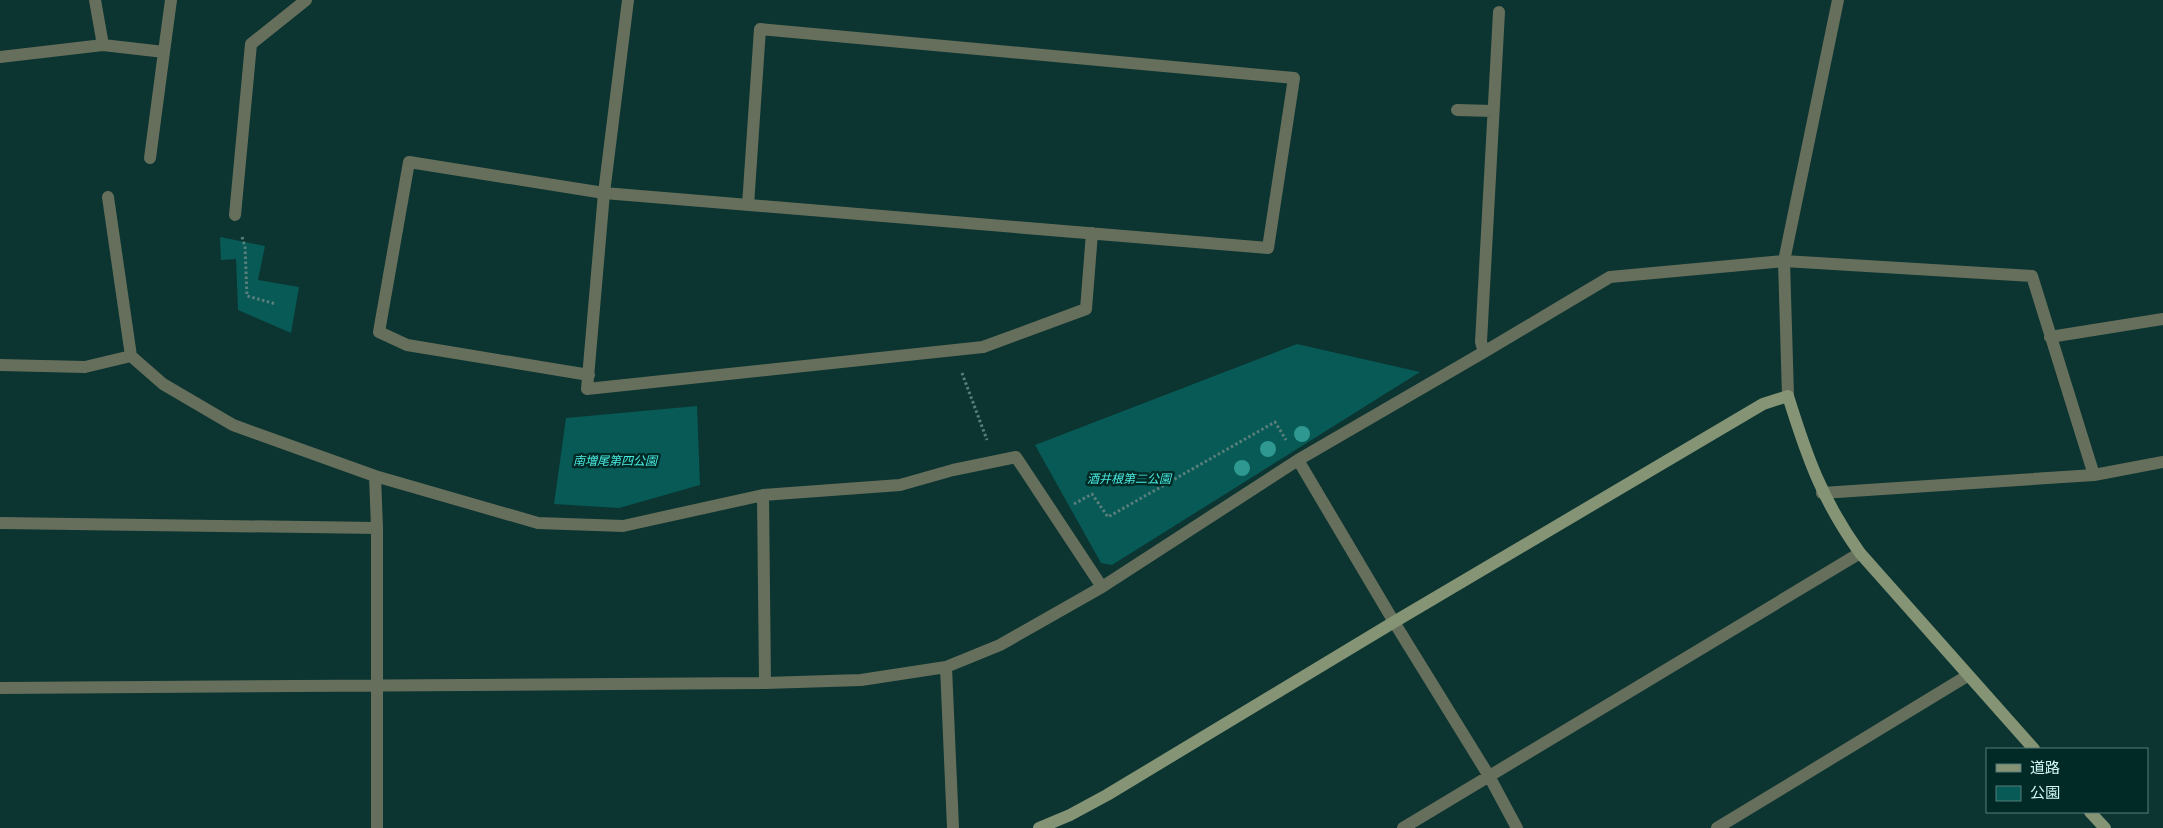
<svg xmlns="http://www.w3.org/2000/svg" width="2163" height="828" viewBox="0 0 2163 828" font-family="'Playfair Display','Noto Sans JP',serif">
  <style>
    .green { fill: #075a55 }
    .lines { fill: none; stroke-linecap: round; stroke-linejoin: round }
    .path { stroke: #597f7c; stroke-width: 3; stroke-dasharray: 2.5 2.5; stroke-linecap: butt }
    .street { stroke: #666f5b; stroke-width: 12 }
    .secondary { stroke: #859474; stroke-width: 12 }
    .tree { fill: #2e9891 }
    .labels { text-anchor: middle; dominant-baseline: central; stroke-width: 5; stroke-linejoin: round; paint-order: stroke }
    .park-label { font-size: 12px; font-style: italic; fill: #49eadf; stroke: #012a27 }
  </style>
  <rect width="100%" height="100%" fill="#0c3431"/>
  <path class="green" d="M 220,237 L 265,246 L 258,280 L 299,287 L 291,333 L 238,310 L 236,259 L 221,260 Z
    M 1297,344 L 1420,372 L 1112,565 L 1101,563 L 1035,445 Z
    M 697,406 L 700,485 L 619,508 L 554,504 L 566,418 Z"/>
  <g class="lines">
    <path class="path" d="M 242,237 L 245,247 L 247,296 L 276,304
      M 962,373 L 987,440
      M 1074,504 L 1092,494 L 1108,517 L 1275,422 L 1286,440"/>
    <path class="street" d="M 95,0 L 103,45
      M 628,0 L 604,193 L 587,389 L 983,347 L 1086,309 L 1092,233
      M 0,57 L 103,45 L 164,52 L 171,0
      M 1457,110 L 1493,111
      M 150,158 L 164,52
      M 108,197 L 131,356 L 163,384 L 233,425 L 375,476 L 538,523 L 623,526 L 763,495 L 900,485 L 953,470 L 1016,457 L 1102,587
      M 235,215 L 251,44 L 306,0
      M 2050,337 L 2163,319
      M 1484,352 L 1481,342 L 1499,12
      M 0,365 L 85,367 L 131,356
      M 589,375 L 407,345 L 379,332 L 409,162 L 604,193 L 1268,248 L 1294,78 L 760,29 L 748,205
      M 1788,396 L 1784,261 L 1838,0
      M 1298,460 L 1394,622 L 1489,776 L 1517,828
      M 375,476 L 377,528 L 377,828
      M 1822,493 L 2094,475 L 2163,462
      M 763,495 L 765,683
      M 0,523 L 377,528
      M 946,667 L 953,828
      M 0,688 L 765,683 L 861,680 L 946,667 L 1000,645 L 1102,587 L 1298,460 L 1484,352 L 1610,277 L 1784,261 L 2032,276 L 2094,475
      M 1403,828 L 1860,553
      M 1717,828 L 1967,676"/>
    <path class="secondary" d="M 2090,812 L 2105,828
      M 1039,828 L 1070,815 L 1107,795 L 1394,622 L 1763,404 L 1788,396 C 1807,457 1822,500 1860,553 L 2034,749"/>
  </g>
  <g class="tree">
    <circle cx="1302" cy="434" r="8"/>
    <circle cx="1268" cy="449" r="8"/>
    <circle cx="1242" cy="468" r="8"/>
  </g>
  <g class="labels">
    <g class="park-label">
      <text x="615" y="460">南増尾第四公園</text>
      <text x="1129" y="478">酒井根第二公園</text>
    </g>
  </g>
  <rect x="1986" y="748" width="162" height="65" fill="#012a27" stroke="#557c78"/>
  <rect x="1996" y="764" width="25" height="8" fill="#859474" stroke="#557c78"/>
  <text x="2030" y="773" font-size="15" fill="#d3f6f2">道路</text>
  <rect x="1996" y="786" width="25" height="15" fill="#075a55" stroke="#557c78"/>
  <text x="2030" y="798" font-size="15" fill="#d3f6f2">公園</text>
</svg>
